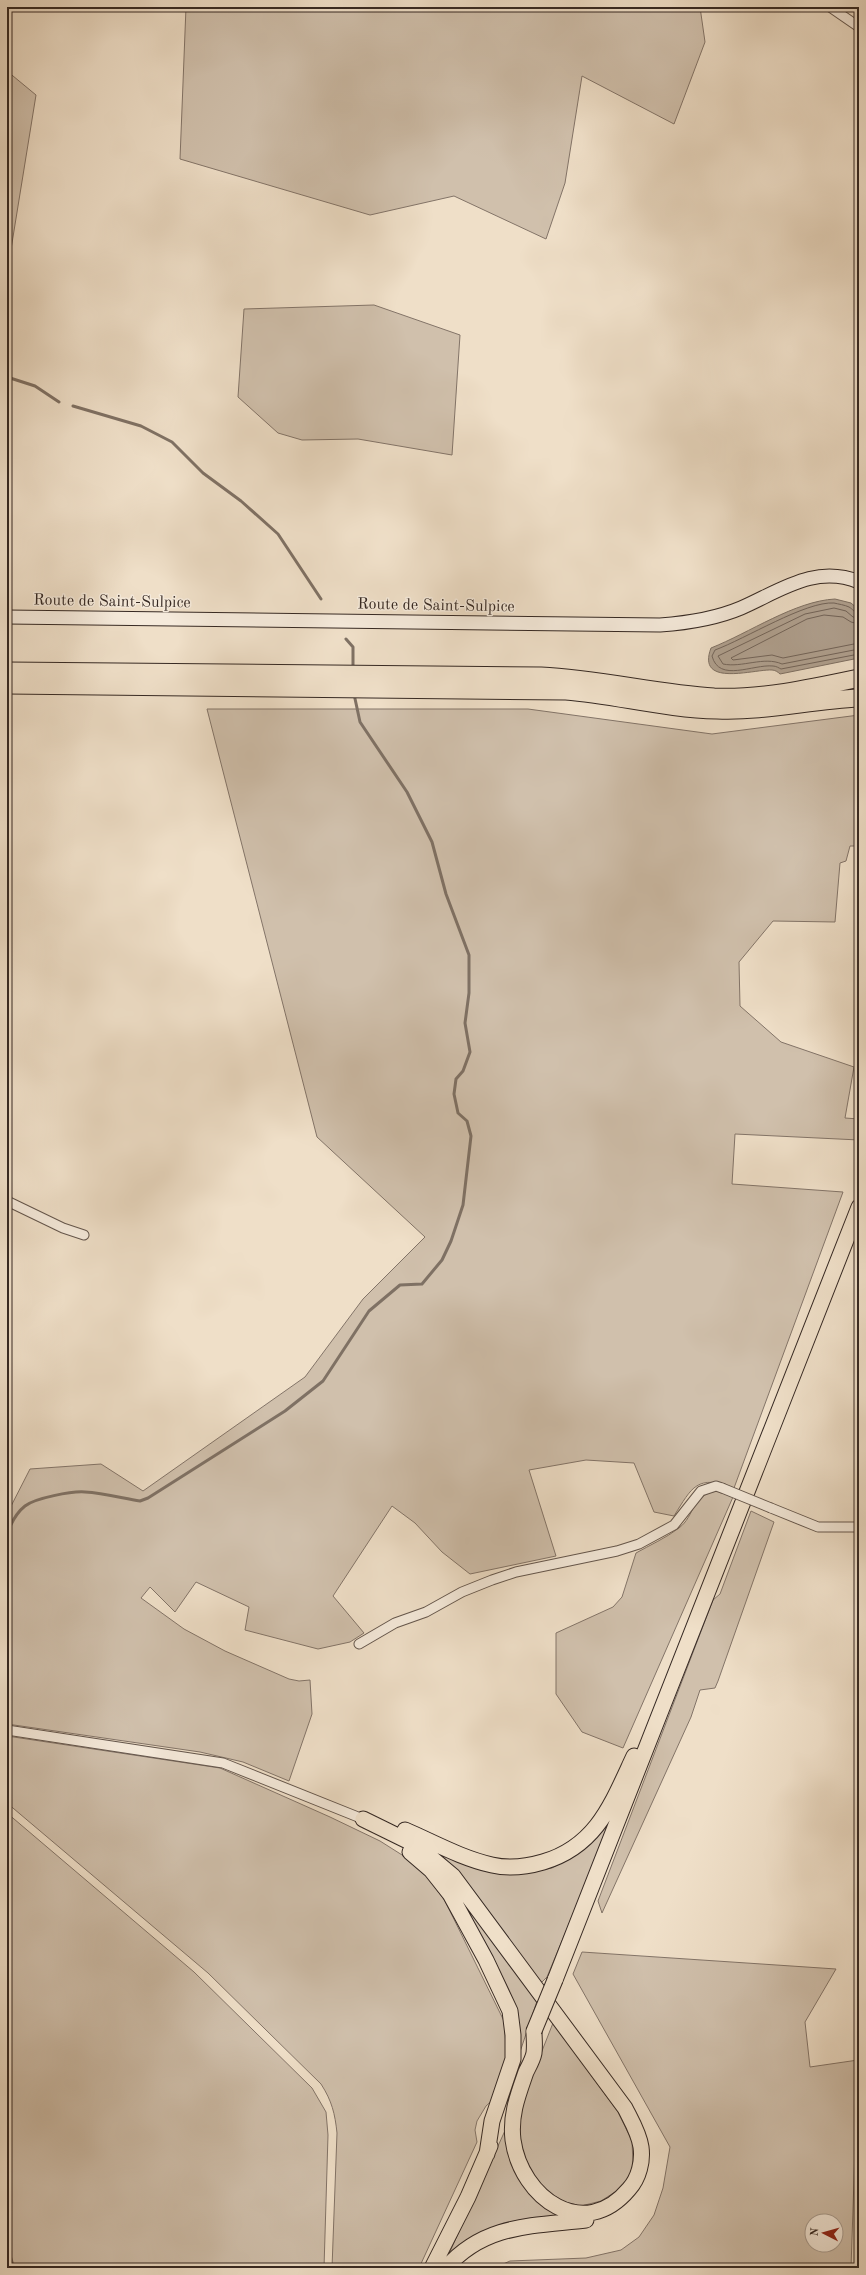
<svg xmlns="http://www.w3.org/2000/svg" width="866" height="2275" viewBox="0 0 866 2275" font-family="'Old Standard TT',serif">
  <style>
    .green { fill: #d0c0ac; stroke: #837468; fill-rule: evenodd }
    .water { fill: #b0a190; stroke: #7f7164 }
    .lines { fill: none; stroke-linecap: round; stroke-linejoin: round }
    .shore { stroke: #73655a; stroke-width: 1 }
    .stream { stroke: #7f7164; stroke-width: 3 }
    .street-casing { stroke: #64564c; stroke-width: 11 }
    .secondary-casing { stroke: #362923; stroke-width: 15 }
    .primary-casing { stroke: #362923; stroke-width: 17 }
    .highway-casing { stroke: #362923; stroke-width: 19 }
    .street { stroke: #f5eadb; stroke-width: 9 }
    .secondary { stroke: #f5eadb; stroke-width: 13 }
    .primary { stroke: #efdfc8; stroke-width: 15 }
    .highway { stroke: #efdfc8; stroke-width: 17 }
    .street-bridge-casing { stroke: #64564c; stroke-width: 11; stroke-linecap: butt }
    .primary-bridge-casing { stroke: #362923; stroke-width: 17; stroke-linecap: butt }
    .street-bridge { stroke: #f5eadb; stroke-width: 9 }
    .primary-bridge { stroke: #efdfc8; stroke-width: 15 }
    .labels { text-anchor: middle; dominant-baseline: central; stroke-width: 3; stroke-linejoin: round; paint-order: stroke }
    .street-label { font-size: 16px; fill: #362923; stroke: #f5eadb }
  </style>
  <rect width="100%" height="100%" fill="#efdfc8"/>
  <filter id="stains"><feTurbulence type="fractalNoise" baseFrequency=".005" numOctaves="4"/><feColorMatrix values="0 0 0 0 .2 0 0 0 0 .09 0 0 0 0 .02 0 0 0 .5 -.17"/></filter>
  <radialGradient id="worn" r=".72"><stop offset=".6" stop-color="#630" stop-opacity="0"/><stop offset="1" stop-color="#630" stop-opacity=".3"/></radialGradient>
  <path class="green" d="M 186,7 L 700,7 L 705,42 L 674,124 L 582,76 L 565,183 L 546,239 L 454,196 L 370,215 L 180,159 Z
    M 7,71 L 36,95 L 7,274 Z
    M 374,305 L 460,335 L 452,455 L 358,439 L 302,440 L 278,433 L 238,397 L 244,309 Z
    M 207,709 L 528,709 L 712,734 L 859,715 L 859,846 L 850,846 L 846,861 L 840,863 L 835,922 L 773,921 L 739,962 L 740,1006 L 781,1042 L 854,1067 L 845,1118 L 859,1119 L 859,1140 L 735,1134 L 732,1184 L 843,1192 L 734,1488 C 697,1474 692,1487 674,1516 L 654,1512 L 634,1463 L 586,1460 L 529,1470 L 556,1556 L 470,1574 L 442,1552 L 415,1523 L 392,1506 L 333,1596 L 364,1633 L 350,1642 L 318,1649 L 245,1630 L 249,1607 L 196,1582 L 175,1612 L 150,1587 L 141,1598 L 184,1629 L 225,1651 L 289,1679 L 299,1681 L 310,1680 L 312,1714 L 289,1781 L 243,1762 L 200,1752 L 7,1724 L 7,1514 L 30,1469 L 101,1464 L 143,1491 L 305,1377 L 363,1299 L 425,1237 L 317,1137 Z
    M 717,1491 L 733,1497 L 623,1748 L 582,1732 L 556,1694 L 556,1633 L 613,1607 L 622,1597 L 636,1553 C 650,1545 666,1538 679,1528 C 695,1516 691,1495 717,1491 Z
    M 751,1511 L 774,1522 L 718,1681 L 715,1688 L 700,1690 L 691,1717 L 602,1913 L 598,1901 L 713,1600 L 720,1594 Z
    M 7,1736 L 220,1768 L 330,1817 L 380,1841 L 410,1860 L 427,1876 L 445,1901 L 504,2021 L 507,2059 L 498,2095 L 486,2106 L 477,2121 L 475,2130 L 477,2142 L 419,2268 L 332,2268 L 337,2133 C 335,2114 332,2101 321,2084 L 208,1973 L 7,1803 Z
    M 7,1813 L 194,1972 L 312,2088 L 326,2112 L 328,2135 L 324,2268 L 15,2268 L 7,2243 Z
    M 615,1813 L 547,1977 L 542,1982 L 536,1980 C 506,1934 476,1892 439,1852 L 519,1874 L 552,1868 L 575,1855 Z
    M 450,1880 L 537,2001 L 518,2058 L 518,2032 Z
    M 582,1952 L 836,1969 L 805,2022 L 810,2067 L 858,2060 L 851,2268 L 494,2268 L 510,2261 L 586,2258 L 621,2250 L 639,2237 L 654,2215 L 663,2188 L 670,2147 L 573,1974 ZM 812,2221 L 836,2221 L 836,2245 L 812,2245 Z
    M 553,2023 L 618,2112 L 632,2141 L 633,2164 L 629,2179 L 615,2192 L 601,2201 L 581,2206 L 565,2202 L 539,2187 L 518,2143 L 518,2112 Z
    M 508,2124 L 538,2201 L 556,2214 L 564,2217 L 448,2256 Z"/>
  <path class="water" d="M 835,599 L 851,603 L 859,610 L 859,658 L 780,674 C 778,672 775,670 772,670 C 754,669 696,688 711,648 C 749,633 795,601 835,599 Z"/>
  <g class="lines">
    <path class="shore" d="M 859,613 C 854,613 853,609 849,607 C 845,605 838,604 834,603 C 806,601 745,639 715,650 L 712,656 C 719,683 753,664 773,666 C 776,666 779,668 781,669 L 859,654
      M 859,618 L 853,617 L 846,611 L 834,608 L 805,614 L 718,656 L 723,664 C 742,668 764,656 782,664 L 859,649
      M 859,624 L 851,622 L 843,617 L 824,615 L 807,619 L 731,658 L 733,660 L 772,655 L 783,658 L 859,643"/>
    <path class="stream" d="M 7,377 L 35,386 L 59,402
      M 73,406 L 141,426 L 172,442 L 203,473 L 241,501 L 278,534 L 321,599
      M 346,639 L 353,647 L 353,668
      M 7,1534 C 11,1523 16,1513 25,1506 C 35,1498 72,1491 85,1492 C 103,1493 122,1498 140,1501 L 148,1498 L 285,1411 L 323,1381 L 369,1311 L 400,1285 L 422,1284 L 442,1260 L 451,1241 L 463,1205 L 471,1136 L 467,1121 L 458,1113 L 454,1094 L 456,1079 L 463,1071 L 470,1052 L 465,1023 L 469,993 L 469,955 L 446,894 L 432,842 L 407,792 L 360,722 L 354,694
      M 7,2247 L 13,2268"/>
    <defs>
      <path id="street" d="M 830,7 L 859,27
        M 7,1201 L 63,1228 L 84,1235
        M 771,1508 L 818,1527 L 859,1527
        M 359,1644 L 395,1623 L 426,1612 L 462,1592 L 492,1580 L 516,1572 L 617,1551 L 639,1544 L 674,1525 L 701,1491 L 716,1486 L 722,1488
        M 7,1730 L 223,1763 L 363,1819"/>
      <path id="secondary" d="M 7,617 L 660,625 C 688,623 715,619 741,608 C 780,591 815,564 859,582"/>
      <path id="primary" d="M 363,1819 L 416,1845 L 453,1876 L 625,2108 C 631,2120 639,2133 641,2147 C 643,2161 639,2178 629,2189 C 584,2243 521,2198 513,2140 C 510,2115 518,2095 526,2072 C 529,2066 533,2059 534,2053 C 535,2046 534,2038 534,2031
        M 405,1830 C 433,1842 461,1858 492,1865 C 509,1869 526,1867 543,1862 C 597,1846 612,1803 634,1756
        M 410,1852 L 431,1870 L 450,1894 L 486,1960 L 510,2011 L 513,2035 L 513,2059 L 492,2121 L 487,2154
        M 555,1980 L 859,1207
        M 432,2268 L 468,2197 L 490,2146
        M 446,2268 C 484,2224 533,2226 586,2220"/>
      <path id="highway" d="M 7,671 L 541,676 C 600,679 656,693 714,697 C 762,699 812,688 859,678
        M 7,685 L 566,691 C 616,695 666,709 717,710 C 765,712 811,700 859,698"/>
    </defs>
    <use href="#street" class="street-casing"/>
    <use href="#secondary" class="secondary-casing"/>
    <use href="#primary" class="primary-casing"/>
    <use href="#highway" class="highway-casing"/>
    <use href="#street" class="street"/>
    <use href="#secondary" class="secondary"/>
    <use href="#primary" class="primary"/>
    <use href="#highway" class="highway"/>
    <defs>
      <path id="street-bridge" d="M 722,1488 L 771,1508"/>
      <path id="primary-bridge" d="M 534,2031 L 555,1980"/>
    </defs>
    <use href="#street-bridge" class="street-bridge-casing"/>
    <use href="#primary-bridge" class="primary-bridge-casing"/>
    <use href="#street-bridge" class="street-bridge"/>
    <use href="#primary-bridge" class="primary-bridge"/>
  </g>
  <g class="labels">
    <g class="street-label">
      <text transform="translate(112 602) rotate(1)">Route de Saint-Sulpice</text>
      <text transform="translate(436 606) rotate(1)">Route de Saint-Sulpice</text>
    </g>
  </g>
  <rect width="866" height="2275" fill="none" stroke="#efdfc8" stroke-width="24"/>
  <rect x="8" y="8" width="850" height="2259" fill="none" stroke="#362923" stroke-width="2"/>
  <rect x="12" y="12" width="842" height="2251" fill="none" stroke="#362923"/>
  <g transform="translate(824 2233) rotate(276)"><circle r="19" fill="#f5eadb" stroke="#a99d91"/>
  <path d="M0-3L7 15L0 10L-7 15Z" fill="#8f2418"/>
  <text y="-6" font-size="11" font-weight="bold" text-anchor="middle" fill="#362923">N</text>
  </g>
  <rect width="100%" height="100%" filter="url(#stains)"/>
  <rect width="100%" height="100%" fill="url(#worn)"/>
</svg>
